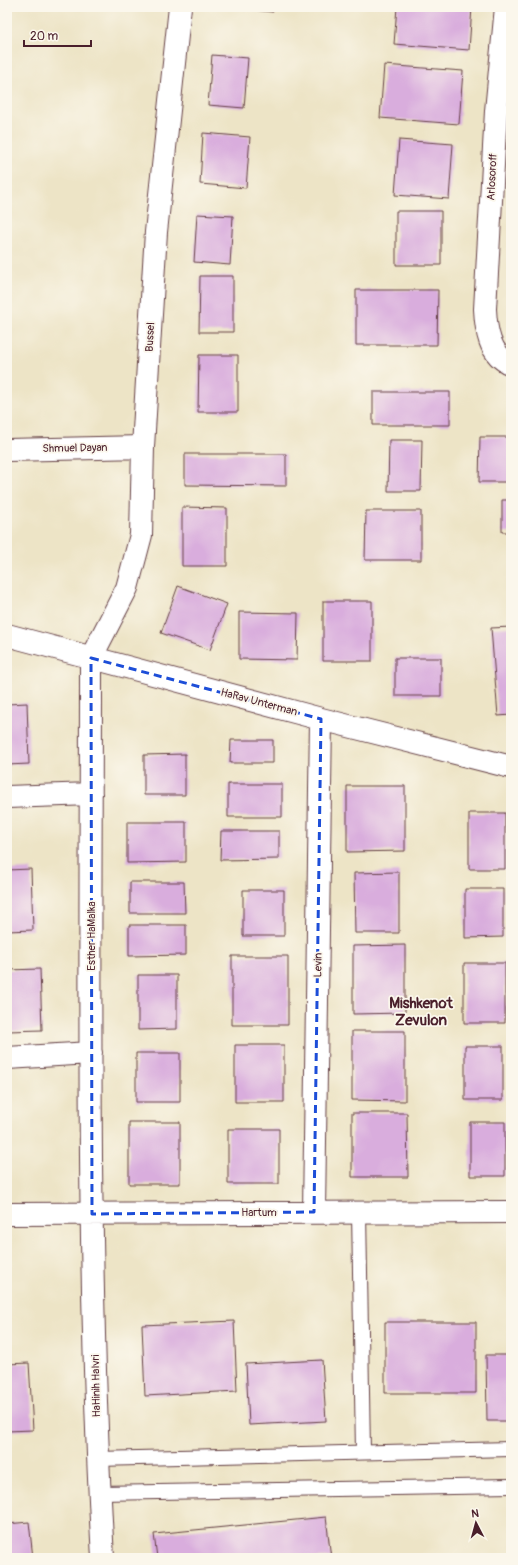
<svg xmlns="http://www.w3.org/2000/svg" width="518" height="1565" viewBox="0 0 518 1565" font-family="Pangolin,sans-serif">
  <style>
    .building { fill: #d9addd }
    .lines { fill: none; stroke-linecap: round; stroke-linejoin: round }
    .lane-casing { stroke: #623d42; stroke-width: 16 }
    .street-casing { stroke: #623d42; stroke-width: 24 }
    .lane { stroke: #fff; stroke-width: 14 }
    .street { stroke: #fff; stroke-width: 22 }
    .marked { fill: none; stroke: #1d4ed8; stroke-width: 3; stroke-dasharray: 8 5; stroke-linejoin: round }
    .labels { text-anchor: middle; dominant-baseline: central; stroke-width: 3.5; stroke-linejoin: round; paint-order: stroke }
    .street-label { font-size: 11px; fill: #4a1f2b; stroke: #fbf7ec }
    .district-label { font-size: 15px; font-weight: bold; fill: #4a1f2b; stroke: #fbf7ec }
  </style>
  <rect width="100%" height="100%" fill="#fbf7ec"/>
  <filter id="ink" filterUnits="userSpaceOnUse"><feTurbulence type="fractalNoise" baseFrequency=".025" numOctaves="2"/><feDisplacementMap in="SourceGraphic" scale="8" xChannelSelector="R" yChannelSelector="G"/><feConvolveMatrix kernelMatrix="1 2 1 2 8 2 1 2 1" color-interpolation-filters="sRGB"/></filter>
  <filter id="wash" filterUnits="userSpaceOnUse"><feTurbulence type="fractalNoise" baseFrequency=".012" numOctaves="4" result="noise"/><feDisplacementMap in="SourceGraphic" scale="16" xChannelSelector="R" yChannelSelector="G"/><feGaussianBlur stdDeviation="0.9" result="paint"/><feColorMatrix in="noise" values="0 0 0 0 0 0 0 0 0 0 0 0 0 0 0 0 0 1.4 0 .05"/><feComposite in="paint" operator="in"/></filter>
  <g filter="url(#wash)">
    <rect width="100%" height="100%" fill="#ede4c6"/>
    <g id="blocks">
      <path class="building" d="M 221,7 L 273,7 L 273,12 Z
        M 397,7 L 472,7 L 469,50 L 394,44 Z
        M 212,55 L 248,58 L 244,108 L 208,105 Z
        M 384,65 L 463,71 L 459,124 L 380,118 Z
        M 203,133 L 250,137 L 246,188 L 200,184 Z
        M 399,140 L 453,144 L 449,199 L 395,195 Z
        M 396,211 L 441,211 L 441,265 L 396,265 Z
        M 197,214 L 233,216 L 230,265 L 194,262 Z
        M 200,276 L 233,276 L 233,332 L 199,332 Z
        M 356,290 L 438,290 L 437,345 L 356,345 Z
        M 199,355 L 238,355 L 238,412 L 198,412 Z
        M 373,392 L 450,392 L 450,425 L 373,425 Z
        M 480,437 L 511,437 L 511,482 L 479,482 Z
        M 389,440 L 422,440 L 421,491 L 388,491 Z
        M 185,454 L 286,454 L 286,486 L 185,485 Z
        M 502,500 L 511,500 L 511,532 L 502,532 Z
        M 182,507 L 227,508 L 227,566 L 182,566 Z
        M 366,511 L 421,511 L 421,560 L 365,560 Z
        M 178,586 L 227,604 L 210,650 L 161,633 Z
        M 323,601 L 372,601 L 372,661 L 323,661 Z
        M 239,612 L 298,613 L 297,660 L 239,659 Z
        M 511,627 L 511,715 L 498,716 L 491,628 Z
        M 395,658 L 441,658 L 441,696 L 395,696 Z
        M 27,703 L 29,764 L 7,765 L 7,704 Z
        M 231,740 L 273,740 L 273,763 L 230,763 Z
        M 185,754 L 185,795 L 144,795 L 144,755 Z
        M 228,784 L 282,784 L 282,817 L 228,817 Z
        M 347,786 L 405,786 L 405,851 L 347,852 Z
        M 469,813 L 505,813 L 505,869 L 469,869 Z
        M 127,822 L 186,822 L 186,862 L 127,863 Z
        M 221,831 L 279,831 L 279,859 L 220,860 Z
        M 31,869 L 33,930 L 7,931 L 7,870 Z
        M 399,872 L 399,933 L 355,933 L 354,873 Z
        M 130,882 L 184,882 L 185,913 L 130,913 Z
        M 465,889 L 503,889 L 503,937 L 465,938 Z
        M 243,890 L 284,890 L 284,936 L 243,936 Z
        M 129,925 L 186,925 L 186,955 L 129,956 Z
        M 405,945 L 405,1013 L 353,1014 L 353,946 Z
        M 232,956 L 288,956 L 288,1025 L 232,1025 Z
        M 464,963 L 505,963 L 505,1023 L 464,1023 Z
        M 40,969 L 42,1030 L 8,1031 L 7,970 Z
        M 138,975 L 177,975 L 177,1029 L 138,1030 Z
        M 352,1031 L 405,1031 L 405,1101 L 352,1100 Z
        M 235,1045 L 284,1045 L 284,1102 L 235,1102 Z
        M 465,1046 L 503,1046 L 503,1100 L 465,1100 Z
        M 136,1053 L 180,1053 L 180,1102 L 136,1102 Z
        M 352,1113 L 407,1113 L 408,1177 L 352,1177 Z
        M 129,1122 L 180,1122 L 180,1184 L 129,1184 Z
        M 470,1122 L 505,1122 L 505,1176 L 470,1176 Z
        M 228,1129 L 279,1129 L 279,1184 L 228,1184 Z
        M 234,1321 L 237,1391 L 145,1396 L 142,1325 Z
        M 385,1322 L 476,1322 L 476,1393 L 385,1393 Z
        M 486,1355 L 511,1355 L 511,1421 L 487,1421 Z
        M 322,1360 L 326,1421 L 249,1425 L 246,1364 Z
        M 29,1363 L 33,1430 L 7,1431 L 7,1364 Z
        M 326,1517 L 331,1558 L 157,1558 L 154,1534 Z
        M 29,1522 L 33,1558 L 7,1558 L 7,1524 Z"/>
    </g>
  </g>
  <g filter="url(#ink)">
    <use href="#blocks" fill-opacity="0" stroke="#623d42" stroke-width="1"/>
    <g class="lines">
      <defs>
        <path id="lane" d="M 359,1212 L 363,1452
          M 97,1459 L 511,1449
          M 99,1493 L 511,1486"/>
        <path id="street" d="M 506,7 L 496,111 L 485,309 C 486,329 489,355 511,364
          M 7,450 L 143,447
          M 7,635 L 321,719 L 511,767
          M 7,797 L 91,794
          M 7,1058 L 91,1053
          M 314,1212 L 321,719
          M 7,1214 L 511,1212
          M 103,1558 C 86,1259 91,958 91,658 L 127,588 L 141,535 L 143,447 L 156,232 L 180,7"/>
      </defs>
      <use href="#lane" class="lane-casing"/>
      <use href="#street" class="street-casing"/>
      <use href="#lane" class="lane"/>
      <use href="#street" class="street"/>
    </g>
  </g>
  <path class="marked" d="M 91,658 L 321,719 L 314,1212 L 92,1214 Z"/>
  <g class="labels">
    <g class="street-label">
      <text transform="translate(492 177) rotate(-87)">Arlosoroff</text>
      <text transform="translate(150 337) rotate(-87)">Bussel</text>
      <text transform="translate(75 448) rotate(-1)">Shmuel Dayan</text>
      <text transform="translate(259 702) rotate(15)">HaRav Unterman</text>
      <text transform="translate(91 936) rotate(-90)">Esther HaMalka</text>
      <text transform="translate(318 965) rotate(-89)">Levin</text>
      <text x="259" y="1212">Hartum</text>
      <text transform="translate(96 1386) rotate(-91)">HaHinih HaIvri</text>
    </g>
    <g class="district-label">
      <text x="421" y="1003">Mishkenot<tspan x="421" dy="17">Zevulon</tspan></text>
    </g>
  </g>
  <rect width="518" height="1565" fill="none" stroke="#fbf7ec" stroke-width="24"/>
  <g transform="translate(476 1523) rotate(354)" stroke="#fbf7ec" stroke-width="3" paint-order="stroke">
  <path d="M0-3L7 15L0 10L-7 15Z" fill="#4a1f2b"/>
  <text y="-6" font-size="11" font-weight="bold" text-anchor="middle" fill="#4a1f2b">N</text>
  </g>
  <path d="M24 40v6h67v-6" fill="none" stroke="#4a1f2b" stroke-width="2"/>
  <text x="30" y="40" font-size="12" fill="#4a1f2b" stroke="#fbf7ec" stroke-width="3" paint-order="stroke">20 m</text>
</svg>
